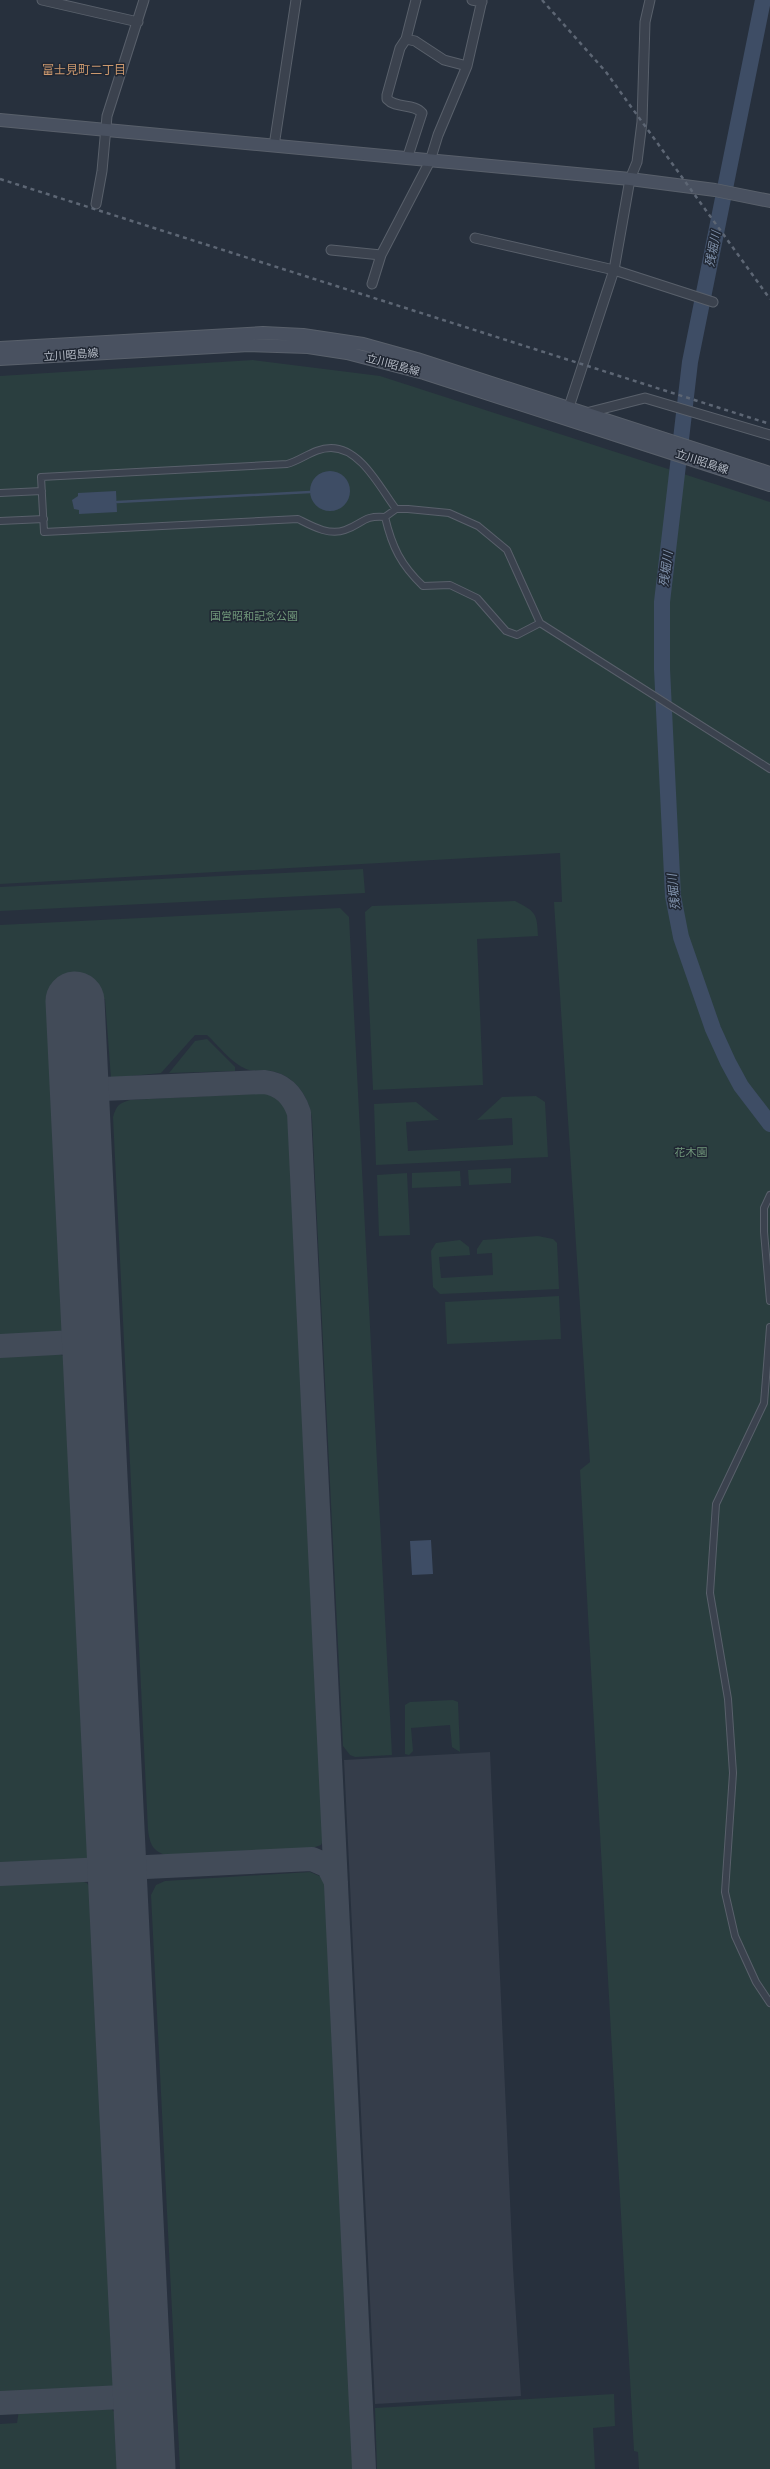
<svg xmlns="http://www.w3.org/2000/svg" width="770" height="2469" viewBox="0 0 770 2469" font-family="'DejaVu Sans','Noto Sans JP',sans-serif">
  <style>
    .airport { fill: #353d4a }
    .green { fill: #2a3e3f }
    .water { fill: #3e4d65 }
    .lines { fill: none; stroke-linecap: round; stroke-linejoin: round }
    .stream { stroke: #3e4d65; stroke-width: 2.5 }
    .river { stroke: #3e4d65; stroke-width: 16 }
    .taxiway { stroke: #424b58; stroke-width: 24 }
    .runway { stroke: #424b58; stroke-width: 59 }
    .pedestrian-casing { stroke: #59606b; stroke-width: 8 }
    .minor-casing { stroke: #59606b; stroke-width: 11 }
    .secondary-casing { stroke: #59606b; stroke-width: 14 }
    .pedestrian { stroke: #3b424e; stroke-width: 6 }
    .minor { stroke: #3b424e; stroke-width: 9 }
    .secondary { stroke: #495160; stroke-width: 12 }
    .rail { stroke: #5d6674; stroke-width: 2.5; stroke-dasharray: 4 4; stroke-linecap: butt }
    .labels { text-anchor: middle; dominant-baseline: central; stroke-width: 3; stroke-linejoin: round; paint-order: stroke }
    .street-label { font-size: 11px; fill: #b7bdc8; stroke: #202733 }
    .park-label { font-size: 11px; fill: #70977a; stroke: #202733 }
    .neighbourhood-label { font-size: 12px; fill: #cc996e; stroke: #202733 }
    .water-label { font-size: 12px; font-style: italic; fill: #8193ad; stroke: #202733 }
  </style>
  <rect width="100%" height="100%" fill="#27303d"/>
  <path class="airport" d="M 490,1752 L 513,2268 L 521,2396 L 375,2404 L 344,1760 Z"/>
  <path class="green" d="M 253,360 L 380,376 L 770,502 L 770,2469 L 639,2469 L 638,2452 L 634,2451 L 580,1470 L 590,1462 L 554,902 L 562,902 L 560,853 L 0,884 L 0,376 Z
    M 363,869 L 365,893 L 0,911 L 0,887 Z
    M 515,901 C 536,912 537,913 538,936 L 477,939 L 483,1085 L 373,1090 L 365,912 L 372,906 Z
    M 340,908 L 349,917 L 392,1755 L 355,1757 L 350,1755 L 343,1746 L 312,1118 C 309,1096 294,1075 271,1071 C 263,1070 253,1072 246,1069 C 231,1063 218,1045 207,1035 L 195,1035 L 161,1073 L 111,1078 L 105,999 L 48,1002 L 63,1328 L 61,1333 L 53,1339 L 0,1342 L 0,925 Z
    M 207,1039 L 235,1067 L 235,1071 L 169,1073 L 195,1041 Z
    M 265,1093 C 280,1098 287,1106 290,1121 L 324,1838 L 321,1845 L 312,1848 L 165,1855 C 152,1850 150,1844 148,1830 L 113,1117 C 116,1106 119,1103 130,1100 Z
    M 536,1096 L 545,1102 L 548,1157 L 376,1165 L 374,1104 L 416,1102 L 439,1120 L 406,1122 L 408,1151 L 513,1145 L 512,1118 L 477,1120 L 502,1097 Z
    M 511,1168 L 511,1183 L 469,1185 L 468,1170 Z
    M 460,1171 L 461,1186 L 412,1188 L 412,1173 Z
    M 407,1173 L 410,1235 L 379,1236 L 377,1175 Z
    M 538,1236 L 553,1239 L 557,1243 L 559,1289 L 440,1294 L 433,1287 L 431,1251 L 436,1243 L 460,1240 L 469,1247 L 470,1255 L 439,1257 L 441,1278 L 493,1275 L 492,1253 L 477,1254 L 477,1249 L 483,1240 Z
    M 559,1296 L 561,1339 L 447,1344 L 445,1302 Z
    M 52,1350 L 63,1356 L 65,1365 L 90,1854 L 88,1861 L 77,1866 L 0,1870 L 0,1353 Z
    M 453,1700 L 458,1702 L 460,1752 L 452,1747 L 450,1725 L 411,1728 L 413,1751 L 409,1755 L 405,1754 L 405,1705 L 410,1702 Z
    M 310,1872 L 324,1878 L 327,1888 L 356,2469 L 180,2469 L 151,1895 L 156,1885 L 165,1881 Z
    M 74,1879 L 87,1883 L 91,1890 L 115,2381 L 112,2391 L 106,2394 L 0,2399 L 0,1883 Z
    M 614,2394 L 615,2426 L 593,2428 L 595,2469 L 377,2469 L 375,2408 Z
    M 103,2405 L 109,2406 L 114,2412 L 117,2469 L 0,2469 L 0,2424 L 17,2423 L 19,2410 Z"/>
  <path class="water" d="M310 491a20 20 0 1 1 40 0a20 20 0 1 1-40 0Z
    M 116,491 L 117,512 L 79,514 L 79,510 L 74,509 L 72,500 L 78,496 L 78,493 Z
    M 431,1540 L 433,1574 L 412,1575 L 410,1541 Z"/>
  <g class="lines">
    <path class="stream" d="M 117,502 L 310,492"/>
    <path class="river" d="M 763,0 L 690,362 L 662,602 L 662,669 L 673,896 L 681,937 L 713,1029 L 728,1062 L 741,1086 L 770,1124"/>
    <path class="taxiway" d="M 80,1090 L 264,1082 C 282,1084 293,1095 299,1113 L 364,2469
      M 0,1346 L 92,1341
      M 0,1874 L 312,1859 L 328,1866 L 336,1882
      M 0,2403 L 143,2396"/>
    <path class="runway" d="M 75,1001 L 146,2469"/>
    <defs>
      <path id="pedestrian" d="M 0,493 L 42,491
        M 396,509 C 380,488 361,448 331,448 C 314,448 302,460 287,464 L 41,477 L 44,532 L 298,519 C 312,526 329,536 345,530 C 363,524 363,515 385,517 C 392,547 401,565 423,586 L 450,585 L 477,598 L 506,631 L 517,635 L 540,623 L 770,769
        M 385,517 L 396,509 L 408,509 L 449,513 L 478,526 L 507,550 L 540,623
        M 0,521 L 44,519
        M 770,1195 L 764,1208 L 764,1232 L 770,1301
        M 770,1327 L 764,1403 L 716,1504 L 710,1593 L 728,1699 L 733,1773 L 725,1892 L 735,1936 L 756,1982 L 770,2003"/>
      <path id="minor" d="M 42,0 L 138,22
        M 472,0 L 482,2
        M 406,39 L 415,41 L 444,60 L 467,66
        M 274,146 L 296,0
        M 407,159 L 422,113 C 414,103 396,109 387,99 L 387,95 L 400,48 L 406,39 L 416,0
        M 96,204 L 102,171 L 107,116 L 144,0
        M 475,238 L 614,270 L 713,302
        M 331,250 L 381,255
        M 372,284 L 381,255 L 430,161 L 438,135 L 467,66 L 482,0
        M 567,413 L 614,270 L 630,179 L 637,162 L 642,122 L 645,22 L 650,0
        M 586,413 L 645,398 L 770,435"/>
      <path id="secondary" d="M 0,120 L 630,179 L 715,190 L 770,201
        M 0,348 L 263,333 L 303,335 L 363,344 L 417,359 L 770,473
        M 0,359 L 249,345 L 308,347 L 347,353 L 424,373 L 770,485"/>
    </defs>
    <use href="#pedestrian" class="pedestrian-casing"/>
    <use href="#minor" class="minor-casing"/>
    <use href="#secondary" class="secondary-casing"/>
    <use href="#pedestrian" class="pedestrian"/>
    <use href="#minor" class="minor"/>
    <use href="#secondary" class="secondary"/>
    <path class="rail" d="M 542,0 L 606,72 L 770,299
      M 0,179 L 770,424"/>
  </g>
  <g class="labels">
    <g class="street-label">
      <text transform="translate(71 355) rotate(-4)">立川昭島線</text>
      <text transform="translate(393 365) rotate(15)">立川昭島線</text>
      <text transform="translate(702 462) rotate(18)">立川昭島線</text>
    </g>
    <g class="park-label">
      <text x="254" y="616">国営昭和記念公園</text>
      <text x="691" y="1152">花木園</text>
    </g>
    <g class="neighbourhood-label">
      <text x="84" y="70">富士見町二丁目</text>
    </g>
    <g class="water-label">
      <text transform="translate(713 249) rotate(-79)">残堀川</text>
      <text transform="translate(666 569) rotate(-83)">残堀川</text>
      <text transform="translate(674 892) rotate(-96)">残堀川</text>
    </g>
  </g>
</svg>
